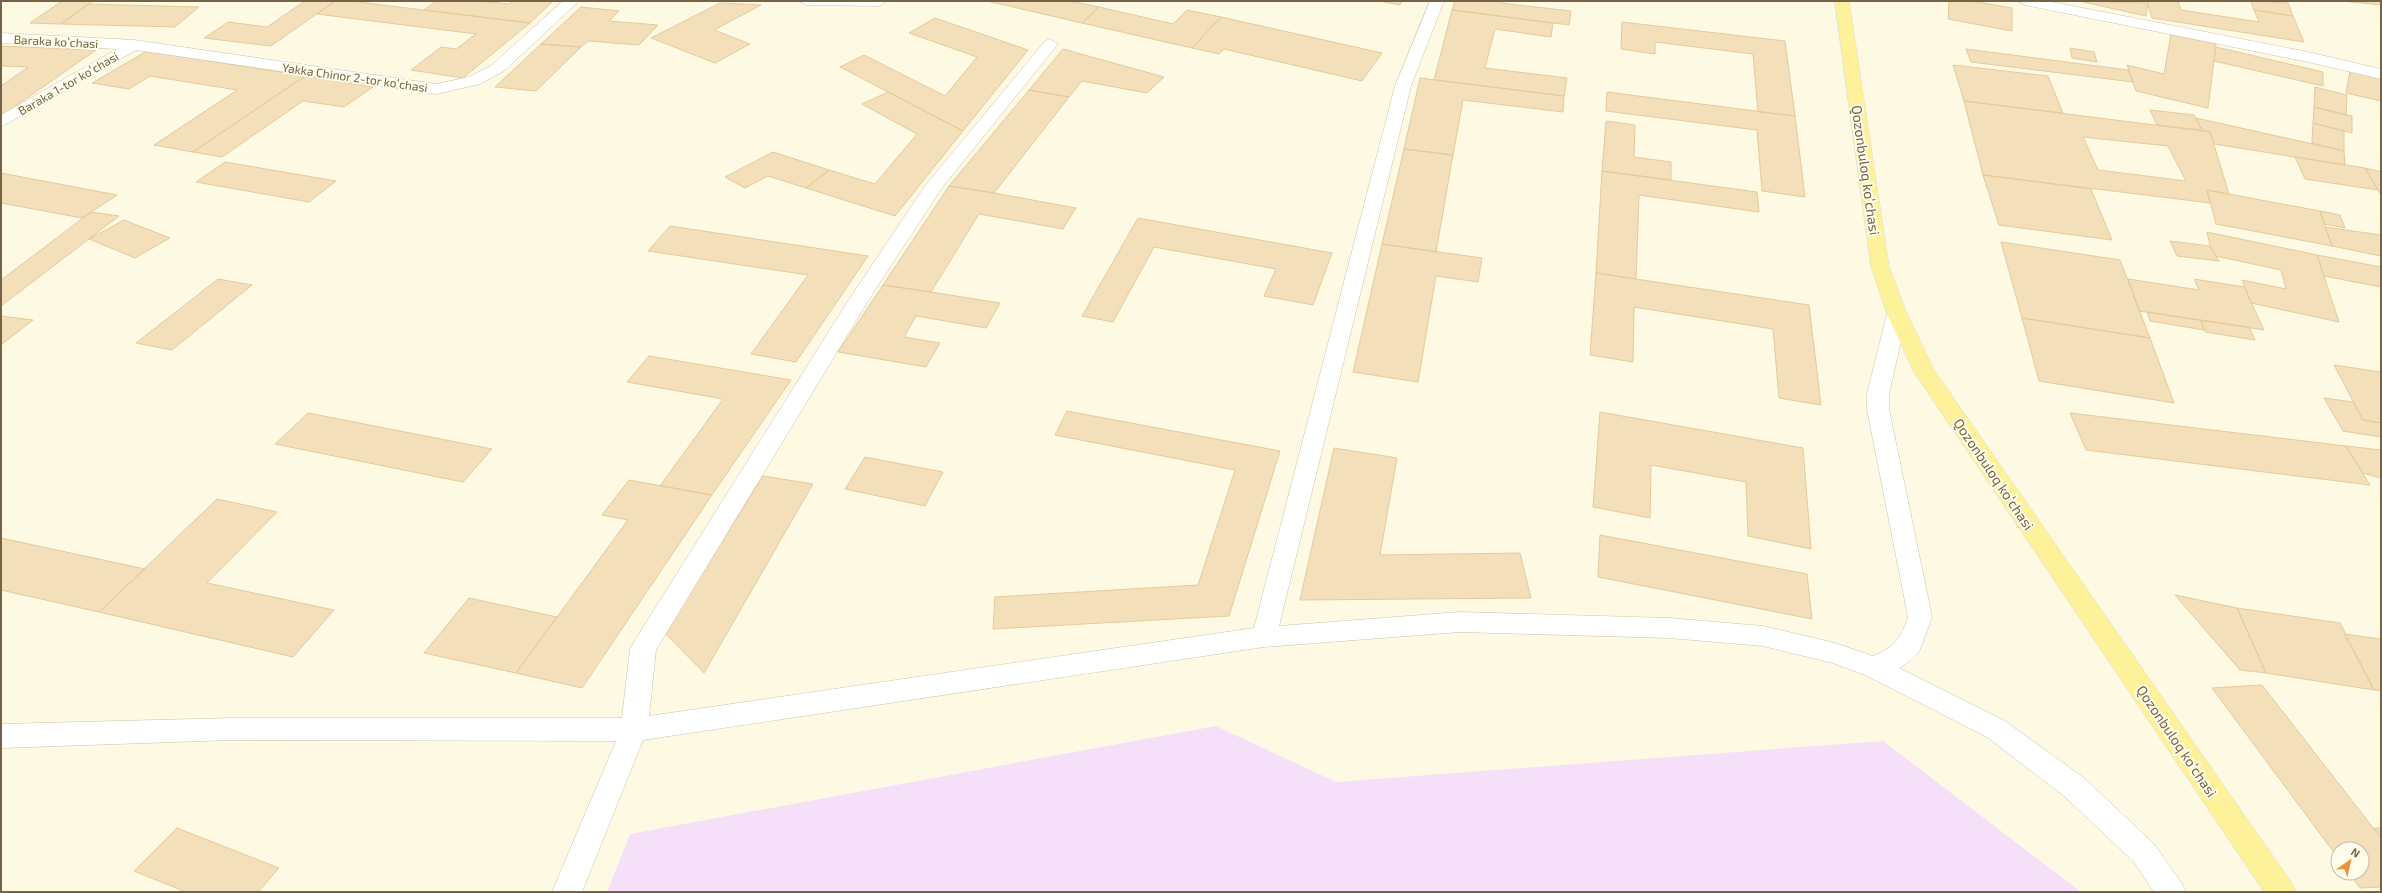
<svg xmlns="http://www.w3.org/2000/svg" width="2382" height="893" viewBox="0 0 2382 893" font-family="'Exo 2',sans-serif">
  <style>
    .education { fill: #f6e0f9 }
    .building { fill: #f3dfba; stroke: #e6ca9a; fill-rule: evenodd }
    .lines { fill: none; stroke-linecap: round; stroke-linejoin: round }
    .minor-casing { stroke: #cec2a9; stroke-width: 1 }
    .major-casing { stroke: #e1ddd7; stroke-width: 1 }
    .minor { fill: #fff; fill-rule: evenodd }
    .major { fill: #fdf19a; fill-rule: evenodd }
    .labels { text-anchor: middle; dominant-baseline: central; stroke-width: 4; stroke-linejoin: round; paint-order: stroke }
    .far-street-label { font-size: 12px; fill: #756348; stroke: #fffce9 }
    .street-label { font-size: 14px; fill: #756348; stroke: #fffce9 }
  </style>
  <rect width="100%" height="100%" fill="#fdf9e3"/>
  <path class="education" d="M 1216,726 L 1336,782 L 1883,741 L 2081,892 L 607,892 L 630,834 Z"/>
  <path class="building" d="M 62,1 L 93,1 L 61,24 L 30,23 Z
    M 305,1 L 335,1 L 271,46 L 204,38 L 228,22 L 267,27 Z
    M 335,1 L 350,1 L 530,23 L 463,78 L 411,70 L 441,47 L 456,49 L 476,34 L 317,14 Z
    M 436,1 L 481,1 L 509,4 L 512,1 L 553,1 L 530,23 L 424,10 Z
    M 987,1 L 1070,1 L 1099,7 L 1082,23 Z
    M 1379,1 L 1402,1 L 1400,5 Z
    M 1455,1 L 1502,1 L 1501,3 L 1571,11 L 1569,25 L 1452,10 Z
    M 1949,1 L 1971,1 L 2012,8 L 2012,31 L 1948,19 Z
    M 2079,1 L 2148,3 L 2146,16 Z
    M 2147,1 L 2178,1 L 2181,10 L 2259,22 L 2254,10 L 2293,16 L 2304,42 L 2152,18 Z
    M 2251,1 L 2288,3 L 2293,16 L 2254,10 Z
    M 2342,1 L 2381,1 L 2381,5 Z
    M 720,3 L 761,5 L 714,30 L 750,44 L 715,63 L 651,38 Z
    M 88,4 L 199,7 L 175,27 L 61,24 Z
    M 581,7 L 619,11 L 609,21 L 658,25 L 639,45 L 588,41 L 581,47 L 541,44 Z
    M 1099,7 L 1173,24 L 1187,10 L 1221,17 L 1192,48 L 1082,23 Z
    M 1452,10 L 1553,23 L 1551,37 L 1495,29 L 1485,68 L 1567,78 L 1564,96 L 1434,80 Z
    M 1221,17 L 1382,53 L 1362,81 L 1224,49 L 1219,54 L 1192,48 Z
    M 935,18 L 1028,50 L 963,131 L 840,67 L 864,55 L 945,96 L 977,57 L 909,33 Z
    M 1622,22 L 1785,41 L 1795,116 L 1758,112 L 1753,54 L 1655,42 L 1655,54 L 1621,49 Z
    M 2171,34 L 2216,44 L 2208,108 L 2136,91 L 2127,65 L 2164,74 Z
    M 541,44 L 581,47 L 536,91 L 495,87 Z
    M 1,46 L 96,50 L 1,116 L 1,86 L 28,67 L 1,66 Z
    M 2216,47 L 2323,72 L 2323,86 L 2214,61 Z
    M 2070,48 L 2094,52 L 2097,62 L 2072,58 Z
    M 1063,49 L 1164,77 L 1147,93 L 1082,81 L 1069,97 L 1029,90 Z
    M 1966,49 L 2128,70 L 2133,82 L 1971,62 Z
    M 147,51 L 305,76 L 193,152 L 154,145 L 237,90 L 150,76 L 129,89 L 92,83 Z
    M 1953,65 L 2048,76 L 2063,113 L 1964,101 Z
    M 2350,71 L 2381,78 L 2381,101 L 2346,93 Z
    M 305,76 L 373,87 L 344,107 L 303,101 L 222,157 L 193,152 Z
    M 1420,78 L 1564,96 L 1563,112 L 1463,100 L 1453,155 L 1404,149 Z
    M 2315,87 L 2347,95 L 2346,115 L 2314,107 Z
    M 1029,90 L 1069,97 L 994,193 L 949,186 Z
    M 888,92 L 963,131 L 895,216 L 806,188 L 829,170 L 875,184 L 917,134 L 862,104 Z
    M 1607,92 L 1795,116 L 1805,197 L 1762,191 L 1757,130 L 1606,111 Z
    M 1964,101 L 2210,132 L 2229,194 L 2207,190 L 2210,203 L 1983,175 ZM 2083,137 L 2168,146 L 2186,181 L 2098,170 Z
    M 2314,107 L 2352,116 L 2352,133 L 2313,123 Z
    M 2150,110 L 2194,115 L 2202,130 L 2157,125 Z
    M 2196,118 L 2344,151 L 2345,165 L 2214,144 L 2210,132 L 2202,130 Z
    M 1606,121 L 1635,125 L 1634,157 L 1671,162 L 1671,180 L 1602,171 Z
    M 2313,123 L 2344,131 L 2344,151 L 2312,143 Z
    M 1404,149 L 1453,155 L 1436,252 L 1382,244 Z
    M 773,152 L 829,170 L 806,188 L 768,176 L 745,188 L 725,177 Z
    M 2295,157 L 2365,168 L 2378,190 L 2305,179 Z
    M 225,162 L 336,181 L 309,202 L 196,182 Z
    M 2365,168 L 2381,172 L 2381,195 L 2378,190 Z
    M 1602,171 L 1757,192 L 1759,212 L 1639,195 L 1636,279 L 1596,273 Z
    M 1,173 L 117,195 L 82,218 L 1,203 Z
    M 1983,175 L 2091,189 L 2112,240 L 1999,225 Z
    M 949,186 L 994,193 L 1076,208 L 1063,229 L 979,214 L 931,292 L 883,285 Z
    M 2207,190 L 2320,211 L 2332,246 L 2216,224 Z
    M 2320,211 L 2340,215 L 2345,228 L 2324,224 Z
    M 91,212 L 119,216 L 1,306 L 1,280 Z
    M 1138,218 L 1332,253 L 1313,305 L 1264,296 L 1276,269 L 1154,247 L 1113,322 L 1082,316 Z
    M 124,220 L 170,238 L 135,258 L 89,239 Z
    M 670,226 L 868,256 L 796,362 L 751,354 L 808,275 L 648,251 Z
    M 2325,227 L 2381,235 L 2381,256 L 2332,246 Z
    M 2207,232 L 2317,255 L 2339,322 L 2251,303 L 2242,280 L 2286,289 L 2281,270 L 2216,256 L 2210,246 Z
    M 2170,241 L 2210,246 L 2219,261 L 2177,256 Z
    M 2001,242 L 2120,260 L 2150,338 L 2022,318 Z
    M 1382,244 L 1482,258 L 1478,282 L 1436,276 L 1418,382 L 1353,372 Z
    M 2317,255 L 2381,267 L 2381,287 L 2324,276 Z
    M 1596,273 L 1809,305 L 1821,405 L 1779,398 L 1773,329 L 1634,307 L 1633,362 L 1590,355 Z
    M 218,279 L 252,285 L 172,350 L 136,343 Z
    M 2128,279 L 2199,290 L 2194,279 L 2244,287 L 2264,330 L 2139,311 Z
    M 883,285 L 931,292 L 1000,303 L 986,328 L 916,316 L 904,337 L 940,343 L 926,367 L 838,352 Z
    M 2147,312 L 2201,320 L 2204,330 L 2150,321 Z
    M 1,316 L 33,320 L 1,345 Z
    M 2022,318 L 2150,338 L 2174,403 L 2039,381 Z
    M 2201,320 L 2249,327 L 2255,340 L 2205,332 Z
    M 649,356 L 791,380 L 712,495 L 660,486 L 723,399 L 627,382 Z
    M 2334,365 L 2381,372 L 2381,423 L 2363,420 Z
    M 2324,398 L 2353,402 L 2363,420 L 2381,423 L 2381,437 L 2343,431 Z
    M 1067,411 L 1280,451 L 1229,616 L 993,629 L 995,597 L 1198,585 L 1235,470 L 1055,435 Z
    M 1600,412 L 1803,448 L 1811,549 L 1748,536 L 1746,482 L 1651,465 L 1650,518 L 1593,507 Z
    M 308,413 L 492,449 L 463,482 L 275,444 Z
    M 2070,413 L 2346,446 L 2370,485 L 2086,450 Z
    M 2346,446 L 2381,450 L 2381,478 L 2363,473 Z
    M 1334,448 L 1397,458 L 1380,555 L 1520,553 L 1531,598 L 1300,600 Z
    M 865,457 L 943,472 L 925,506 L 845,489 Z
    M 763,476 L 813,484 L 704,673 L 665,633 Z
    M 629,480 L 712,495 L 582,688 L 516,673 L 628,520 L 602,515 Z
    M 217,499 L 277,512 L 207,583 L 334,610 L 293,657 L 99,612 Z
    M 1600,535 L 1807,574 L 1812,619 L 1598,577 Z
    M 1,538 L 145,569 L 99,612 L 1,590 Z
    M 2175,595 L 2237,608 L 2266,673 L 2240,670 Z
    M 469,598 L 557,617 L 516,673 L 424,653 Z
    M 2237,608 L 2340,623 L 2374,690 L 2266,673 Z
    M 2344,634 L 2381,639 L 2381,691 L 2374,690 Z
    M 2262,685 L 2381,838 L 2381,887 L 2360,888 L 2349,873 L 2362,873 L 2362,849 L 2338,849 L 2338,858 L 2212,688 Z
    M 177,828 L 279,868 L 258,892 L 186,892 L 134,871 Z
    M 2374,828 L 2381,828 L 2381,838 Z"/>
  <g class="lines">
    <defs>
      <path id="minor" d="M 563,1 L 579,1 L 504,71 L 480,84 L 436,94 L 136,50 L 1,127 L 1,115 L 117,49 L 1,43 L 1,33 L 134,40 L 436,84 L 469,77 L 492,65 Z
        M 799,1 L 886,1 L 886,2 L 879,6 L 806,5 Z
        M 1430,1 L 1444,1 L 1411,86 L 1279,626 L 1460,612 L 1669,618 L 1763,626 L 1835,643 L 1873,656 C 1894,648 1901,638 1908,617 L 1867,409 L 1867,394 L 1887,314 L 1890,310 L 1897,308 L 1904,310 L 1907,314 L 1889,394 L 1889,409 L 1932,617 L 1919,652 L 1909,662 L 1899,668 L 2005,721 L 2084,778 L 2154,844 L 2181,882 L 2186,892 L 2154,892 L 2134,862 L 2064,796 L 1987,737 L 1865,675 L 1833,663 L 1763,646 L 1669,638 L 1460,632 L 1264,647 L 643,740 L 582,892 L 552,892 L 616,741 L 233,740 L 1,748 L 1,724 L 233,718 L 622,718 L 630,649 L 634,642 L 848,301 L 925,186 L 1045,41 L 1050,39 L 1058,44 L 941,189 L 868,301 L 656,650 L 649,716 L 1254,628 L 1395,86 Z
        M 2018,1 L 2047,1 L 2308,52 L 2381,69 L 2381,79 L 2308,62 L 2025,5 Z"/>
      <path id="major" d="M 1835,1 L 1849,1 L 1889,267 L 1907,314 L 1934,370 L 2291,882 L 2296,892 L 2264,892 L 1914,372 L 1887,314 L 1871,267 Z"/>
    </defs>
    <use href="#minor" class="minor-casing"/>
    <use href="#major" class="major-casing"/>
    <use href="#minor" class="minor"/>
    <use href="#major" class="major"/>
  </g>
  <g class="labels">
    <g class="far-street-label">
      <text transform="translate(56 41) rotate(3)">Baraka koʻchasi</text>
      <text transform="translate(355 77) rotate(8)">Yakka Chinor 2-tor koʻchasi</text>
      <text transform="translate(68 83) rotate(-30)">Baraka 1-tor koʻchasi</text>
    </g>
    <g class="street-label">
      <text transform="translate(1866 170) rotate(82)">Qozonbuloq koʻchasi</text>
      <text transform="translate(1994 474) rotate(56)">Qozonbuloq koʻchasi</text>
      <text transform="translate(2177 741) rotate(56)">Qozonbuloq koʻchasi</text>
    </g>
  </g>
  <rect width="2382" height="893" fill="none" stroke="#756348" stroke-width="4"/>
  <g transform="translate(2350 861) rotate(34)"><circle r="19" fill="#fffce9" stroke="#c8bfa9"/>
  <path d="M0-3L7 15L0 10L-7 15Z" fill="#e99345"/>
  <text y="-6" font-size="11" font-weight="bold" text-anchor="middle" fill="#756348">N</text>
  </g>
</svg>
